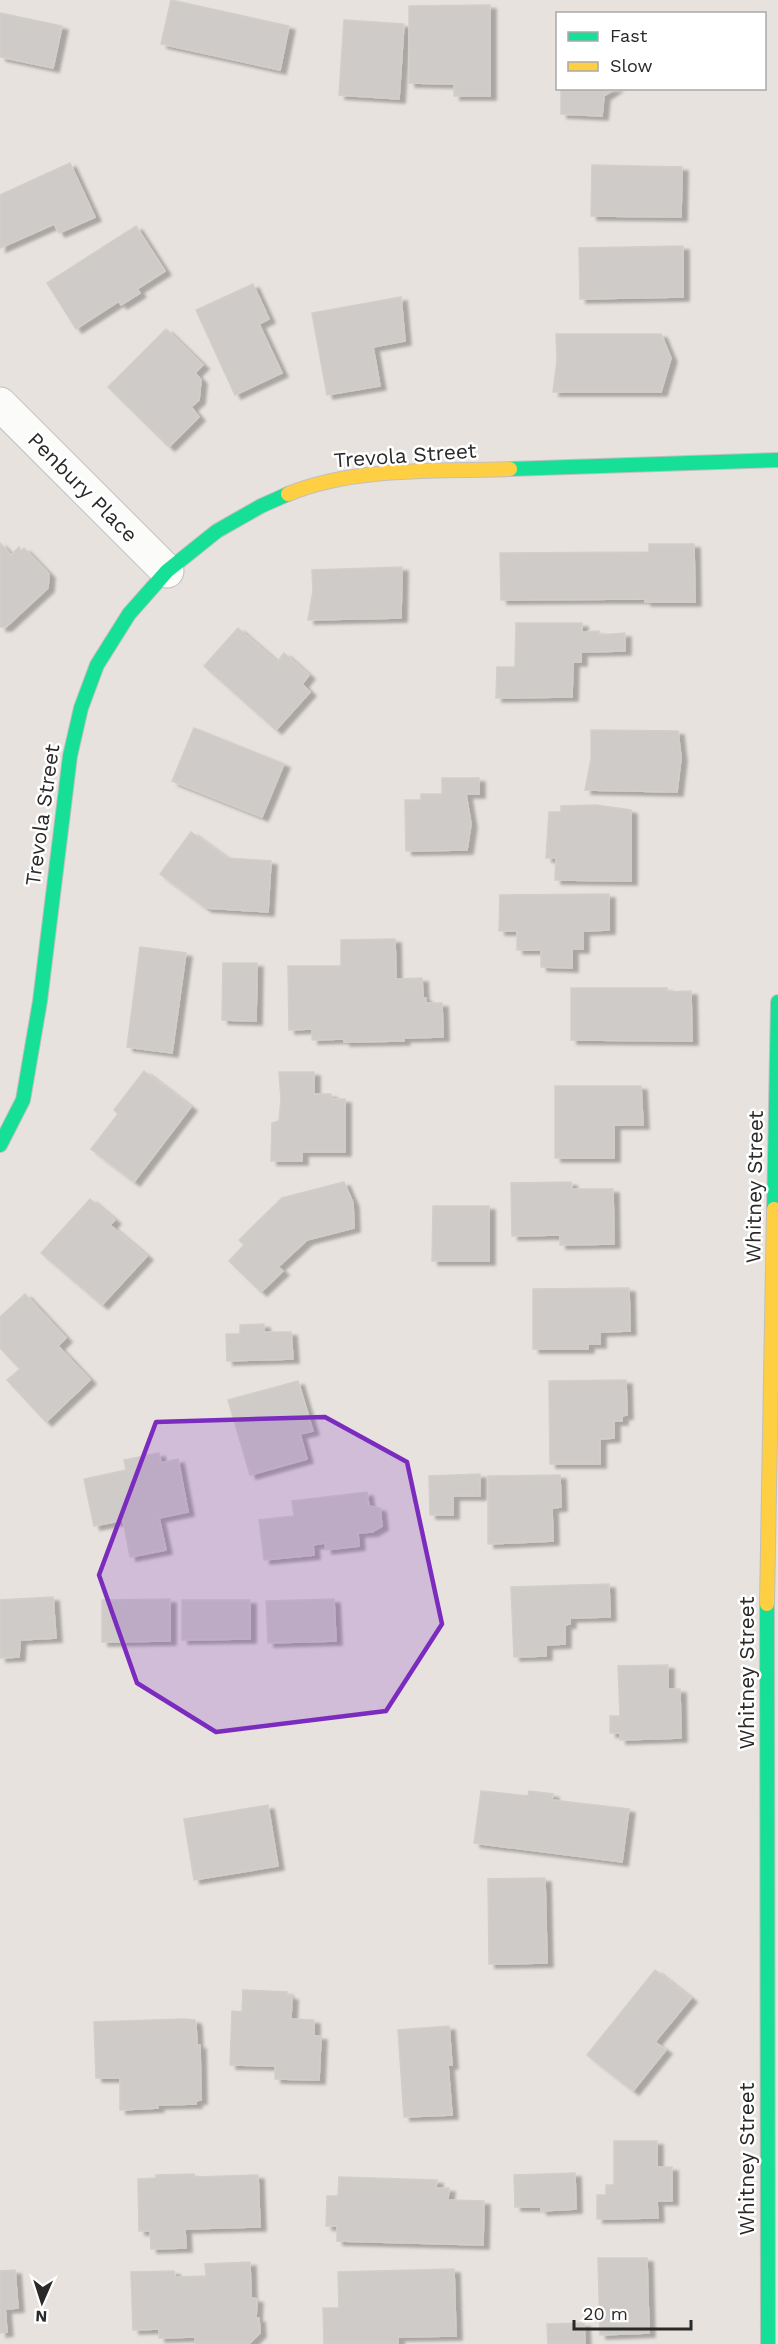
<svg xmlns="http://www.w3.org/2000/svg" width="778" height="2344" viewBox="0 0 778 2344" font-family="'Work Sans',sans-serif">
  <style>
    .building { fill: #cecbc8; stroke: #d2ceca; stroke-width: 1.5; filter: url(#shadow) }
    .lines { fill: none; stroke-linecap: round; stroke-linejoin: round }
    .street-casing { stroke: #c1bfc0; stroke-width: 35 }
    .fast-casing { stroke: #c1bfc0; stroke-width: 16 }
    .slow-casing { stroke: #c1bfc0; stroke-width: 16 }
    .street { stroke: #fbfbfa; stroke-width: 33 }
    .fast { stroke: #16e098; stroke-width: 14 }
    .slow { stroke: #ffcf43; stroke-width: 14 }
    .marked { fill: #7b2cbf; fill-opacity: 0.2; stroke: #7b2cbf; stroke-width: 4.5; stroke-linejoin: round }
    .labels { text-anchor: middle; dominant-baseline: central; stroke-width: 5; stroke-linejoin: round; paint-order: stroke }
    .street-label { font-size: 21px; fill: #292929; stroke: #fff }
  </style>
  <defs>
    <filter id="shadow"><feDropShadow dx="6" dy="4" stdDeviation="1.5" flood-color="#0004"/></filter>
  </defs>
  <rect width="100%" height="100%" fill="#e7e2de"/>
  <path class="building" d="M 171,0 L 289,26 L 280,70 L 161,44 Z
    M 490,5 L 490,96 L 454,96 L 454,84 L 409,83 L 409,6 Z
    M 0,13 L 62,26 L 53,68 L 0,57 Z
    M 344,20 L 404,24 L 399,99 L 339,95 Z
    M 561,88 L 616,88 L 604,96 L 602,116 L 561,114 Z
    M 70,163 L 95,217 L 59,233 L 54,224 L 0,248 L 0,195 Z
    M 592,165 L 682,167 L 681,217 L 591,216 Z
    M 136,226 L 165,271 L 137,289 L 140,293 L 121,305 L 119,301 L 76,329 L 47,283 Z
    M 683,246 L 683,297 L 580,299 L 579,248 Z
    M 253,284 L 269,319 L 259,324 L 282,373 L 235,395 L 196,310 Z
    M 401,297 L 405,341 L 373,347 L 380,386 L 327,395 L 312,313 Z
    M 166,329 L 203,365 L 195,373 L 201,380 L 199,400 L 191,407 L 199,417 L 169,447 L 108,387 Z
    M 556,334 L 661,334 L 671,358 L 661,392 L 553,392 L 557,360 Z
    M 0,543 L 11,555 L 19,547 L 21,551 L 24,548 L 49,574 L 48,588 L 6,627 L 0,627 Z
    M 649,544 L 694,544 L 695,602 L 645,602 L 645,599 L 501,600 L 500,553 L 649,552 Z
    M 402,567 L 401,618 L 308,620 L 313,591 L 312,570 Z
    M 516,623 L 582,623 L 582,632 L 599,631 L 599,635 L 625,633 L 625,651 L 581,652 L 581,662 L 573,662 L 572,697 L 496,698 L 497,667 L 515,667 Z
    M 238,628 L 277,662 L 284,653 L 309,675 L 302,684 L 310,692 L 276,730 L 204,666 Z
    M 194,728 L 284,764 L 262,817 L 172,781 Z
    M 591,730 L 678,731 L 681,758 L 677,792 L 585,790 L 591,759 Z
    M 442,778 L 479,778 L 479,794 L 466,794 L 471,824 L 467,850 L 406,851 L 405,800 L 421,800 L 421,794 L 442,794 Z
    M 596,805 L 631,810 L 631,881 L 555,880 L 556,858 L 546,858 L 549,812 L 561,812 L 561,806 Z
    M 191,832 L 227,858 L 271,861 L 268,912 L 206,908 L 160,874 Z
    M 609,894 L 609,930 L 583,931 L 583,949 L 572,949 L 572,968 L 541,967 L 541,950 L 517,950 L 517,931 L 499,931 L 500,895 Z
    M 395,939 L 396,979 L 422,978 L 423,998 L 426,998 L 426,1003 L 442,1003 L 443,1037 L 403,1038 L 404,1041 L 344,1042 L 344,1039 L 312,1040 L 312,1029 L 289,1030 L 288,966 L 341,966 L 341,940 Z
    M 140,947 L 186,953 L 172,1053 L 127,1047 Z
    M 223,963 L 257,963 L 256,1021 L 222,1020 Z
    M 571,988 L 667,988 L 667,992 L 691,991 L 692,1041 L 571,1040 Z
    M 144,1071 L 191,1107 L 134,1182 L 91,1149 L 118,1114 L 114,1110 Z
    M 279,1072 L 314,1072 L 314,1094 L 331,1094 L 331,1099 L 345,1099 L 345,1152 L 302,1152 L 302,1161 L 271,1161 L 272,1123 L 279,1121 L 281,1099 Z
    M 555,1086 L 641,1086 L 643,1125 L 614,1125 L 614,1158 L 555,1158 Z
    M 344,1182 L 353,1203 L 354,1228 L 307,1240 L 278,1267 L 283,1271 L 261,1292 L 229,1261 L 244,1245 L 239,1240 L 282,1198 Z
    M 571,1182 L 572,1189 L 613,1189 L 614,1244 L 560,1245 L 560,1235 L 512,1236 L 511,1183 Z
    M 90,1199 L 115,1220 L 110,1225 L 147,1256 L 102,1305 L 41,1253 Z
    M 433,1206 L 489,1206 L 489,1261 L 432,1261 Z
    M 629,1288 L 630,1331 L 600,1332 L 600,1344 L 588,1344 L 588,1349 L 533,1349 L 533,1289 Z
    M 25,1294 L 66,1338 L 58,1346 L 90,1380 L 46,1422 L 7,1380 L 20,1369 L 0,1348 L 0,1317 Z
    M 264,1324 L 264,1332 L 291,1332 L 293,1359 L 227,1361 L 226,1334 L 240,1334 L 240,1325 Z
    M 626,1380 L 627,1415 L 622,1416 L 622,1421 L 614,1421 L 614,1438 L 600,1439 L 600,1464 L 550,1464 L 549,1381 Z
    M 298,1381 L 313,1431 L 300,1434 L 307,1459 L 250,1475 L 228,1400 Z
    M 159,1453 L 161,1463 L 178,1459 L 188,1512 L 159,1518 L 166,1550 L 130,1557 L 123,1520 L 94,1526 L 84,1479 L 126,1470 L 124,1460 Z
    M 480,1474 L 480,1496 L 453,1496 L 453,1515 L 430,1515 L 429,1476 Z
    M 560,1475 L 561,1507 L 552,1508 L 553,1541 L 488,1544 L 488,1476 Z
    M 367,1492 L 369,1506 L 380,1508 L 382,1526 L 372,1532 L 358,1533 L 359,1546 L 326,1550 L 325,1543 L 313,1545 L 314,1555 L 264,1560 L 259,1520 L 294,1516 L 292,1501 Z
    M 609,1584 L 610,1617 L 570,1618 L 570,1624 L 565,1625 L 565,1644 L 546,1645 L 546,1656 L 514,1657 L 511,1587 Z
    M 53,1597 L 56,1638 L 20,1640 L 19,1657 L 0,1658 L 0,1600 Z
    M 170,1599 L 170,1641 L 102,1642 L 102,1600 Z
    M 334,1599 L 336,1641 L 268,1643 L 266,1601 Z
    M 182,1600 L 250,1600 L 250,1639 L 182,1640 Z
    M 668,1665 L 668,1689 L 680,1689 L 681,1738 L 620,1740 L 620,1733 L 610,1733 L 610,1716 L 620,1716 L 618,1666 Z
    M 481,1791 L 528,1796 L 529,1791 L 553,1794 L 552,1800 L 629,1809 L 622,1862 L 474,1843 Z
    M 268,1805 L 278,1866 L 194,1880 L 184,1819 Z
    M 545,1878 L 547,1963 L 489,1964 L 488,1879 Z
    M 655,1970 L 691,1998 L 655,2042 L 666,2050 L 633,2091 L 587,2055 Z
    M 243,1990 L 287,1992 L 287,1996 L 292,1996 L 291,2019 L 314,2020 L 314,2036 L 321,2036 L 319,2080 L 275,2079 L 275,2066 L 230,2065 L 232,2011 L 242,2012 Z
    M 183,2019 L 195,2020 L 196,2025 L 197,2045 L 200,2045 L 201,2100 L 196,2101 L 196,2104 L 157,2105 L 158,2108 L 120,2110 L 120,2078 L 96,2078 L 94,2022 Z
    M 449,2026 L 452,2065 L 448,2065 L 452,2115 L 404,2117 L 398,2030 Z
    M 614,2141 L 657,2141 L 657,2167 L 672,2167 L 672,2201 L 657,2201 L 658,2218 L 597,2219 L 597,2195 L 606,2195 L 606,2185 L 614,2185 Z
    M 575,2173 L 576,2209 L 541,2211 L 541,2207 L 515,2207 L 514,2175 Z
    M 194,2174 L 195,2177 L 258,2175 L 260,2227 L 185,2229 L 186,2248 L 151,2249 L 150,2231 L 139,2231 L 138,2179 L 156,2178 L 156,2175 Z
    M 339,2177 L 437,2180 L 436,2188 L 449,2188 L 448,2200 L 484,2201 L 483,2245 L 337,2241 L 337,2226 L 326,2226 L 327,2196 L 338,2196 Z
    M 598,2258 L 647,2258 L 649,2333 L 600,2335 Z
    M 250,2262 L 251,2298 L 257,2299 L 256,2319 L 259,2318 L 260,2333 L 249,2344 L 195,2344 L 195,2337 L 159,2338 L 159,2329 L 133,2330 L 131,2272 L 174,2271 L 175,2277 L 206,2276 L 205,2264 Z
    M 454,2269 L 456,2336 L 398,2337 L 398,2344 L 324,2344 L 323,2308 L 339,2308 L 338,2272 Z
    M 15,2270 L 18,2308 L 5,2309 L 7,2332 L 0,2333 L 0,2271 Z
    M 584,2323 L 585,2344 L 548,2344 L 547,2324 Z"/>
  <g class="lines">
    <defs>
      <path id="street" d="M 0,404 L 167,571"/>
      <path id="fast" d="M 510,469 L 778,460
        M 0,1145 L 23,1100 L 40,1001 L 70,756 L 81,708 L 97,665 L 129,614 L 167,571 L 217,531 L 261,506 L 288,494
        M 774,1209 L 778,1002
        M 767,1604 L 768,2344"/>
      <path id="slow" d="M 288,494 C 357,466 438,472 510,469
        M 767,1604 L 774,1209"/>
    </defs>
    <use href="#street" class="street-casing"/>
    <use href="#fast" class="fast-casing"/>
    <use href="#slow" class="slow-casing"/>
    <use href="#street" class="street"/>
    <use href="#fast" class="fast"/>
    <use href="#slow" class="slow"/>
  </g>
  <path class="marked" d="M 325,1417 L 407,1462 L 442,1624 L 386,1711 L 216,1732 L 137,1683 L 99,1575 L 156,1422 Z"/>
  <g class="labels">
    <g class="street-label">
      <text transform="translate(405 455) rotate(-4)">Trevola Street</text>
      <text transform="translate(83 487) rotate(45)">Penbury Place</text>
      <text transform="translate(42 815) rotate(-82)">Trevola Street</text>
      <text transform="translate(754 1187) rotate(-89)">Whitney Street</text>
      <text transform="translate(746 1673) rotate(-90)">Whitney Street</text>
      <text transform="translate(746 2159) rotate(-90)">Whitney Street</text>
    </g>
  </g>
  <rect x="556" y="12" width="210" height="78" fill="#ffffff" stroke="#a9a9a9" stroke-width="1.5"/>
  <rect x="568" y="32" width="30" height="9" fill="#16e098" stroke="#a9a9a9" stroke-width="1.5"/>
  <text x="610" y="42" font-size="18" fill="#292929">Fast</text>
  <rect x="568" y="62" width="30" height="9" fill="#ffcf43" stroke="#a9a9a9" stroke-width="1.5"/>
  <text x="610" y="72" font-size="18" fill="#292929">Slow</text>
  <g transform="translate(42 2302) rotate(183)" stroke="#ffffff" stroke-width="4.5" paint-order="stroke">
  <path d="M0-4.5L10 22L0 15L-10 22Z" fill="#292929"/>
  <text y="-9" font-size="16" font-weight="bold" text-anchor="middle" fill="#292929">N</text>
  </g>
  <path d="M574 2320v9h117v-9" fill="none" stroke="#292929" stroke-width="3"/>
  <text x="583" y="2320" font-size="18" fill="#292929" stroke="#ffffff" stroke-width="4.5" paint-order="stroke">20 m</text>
</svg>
